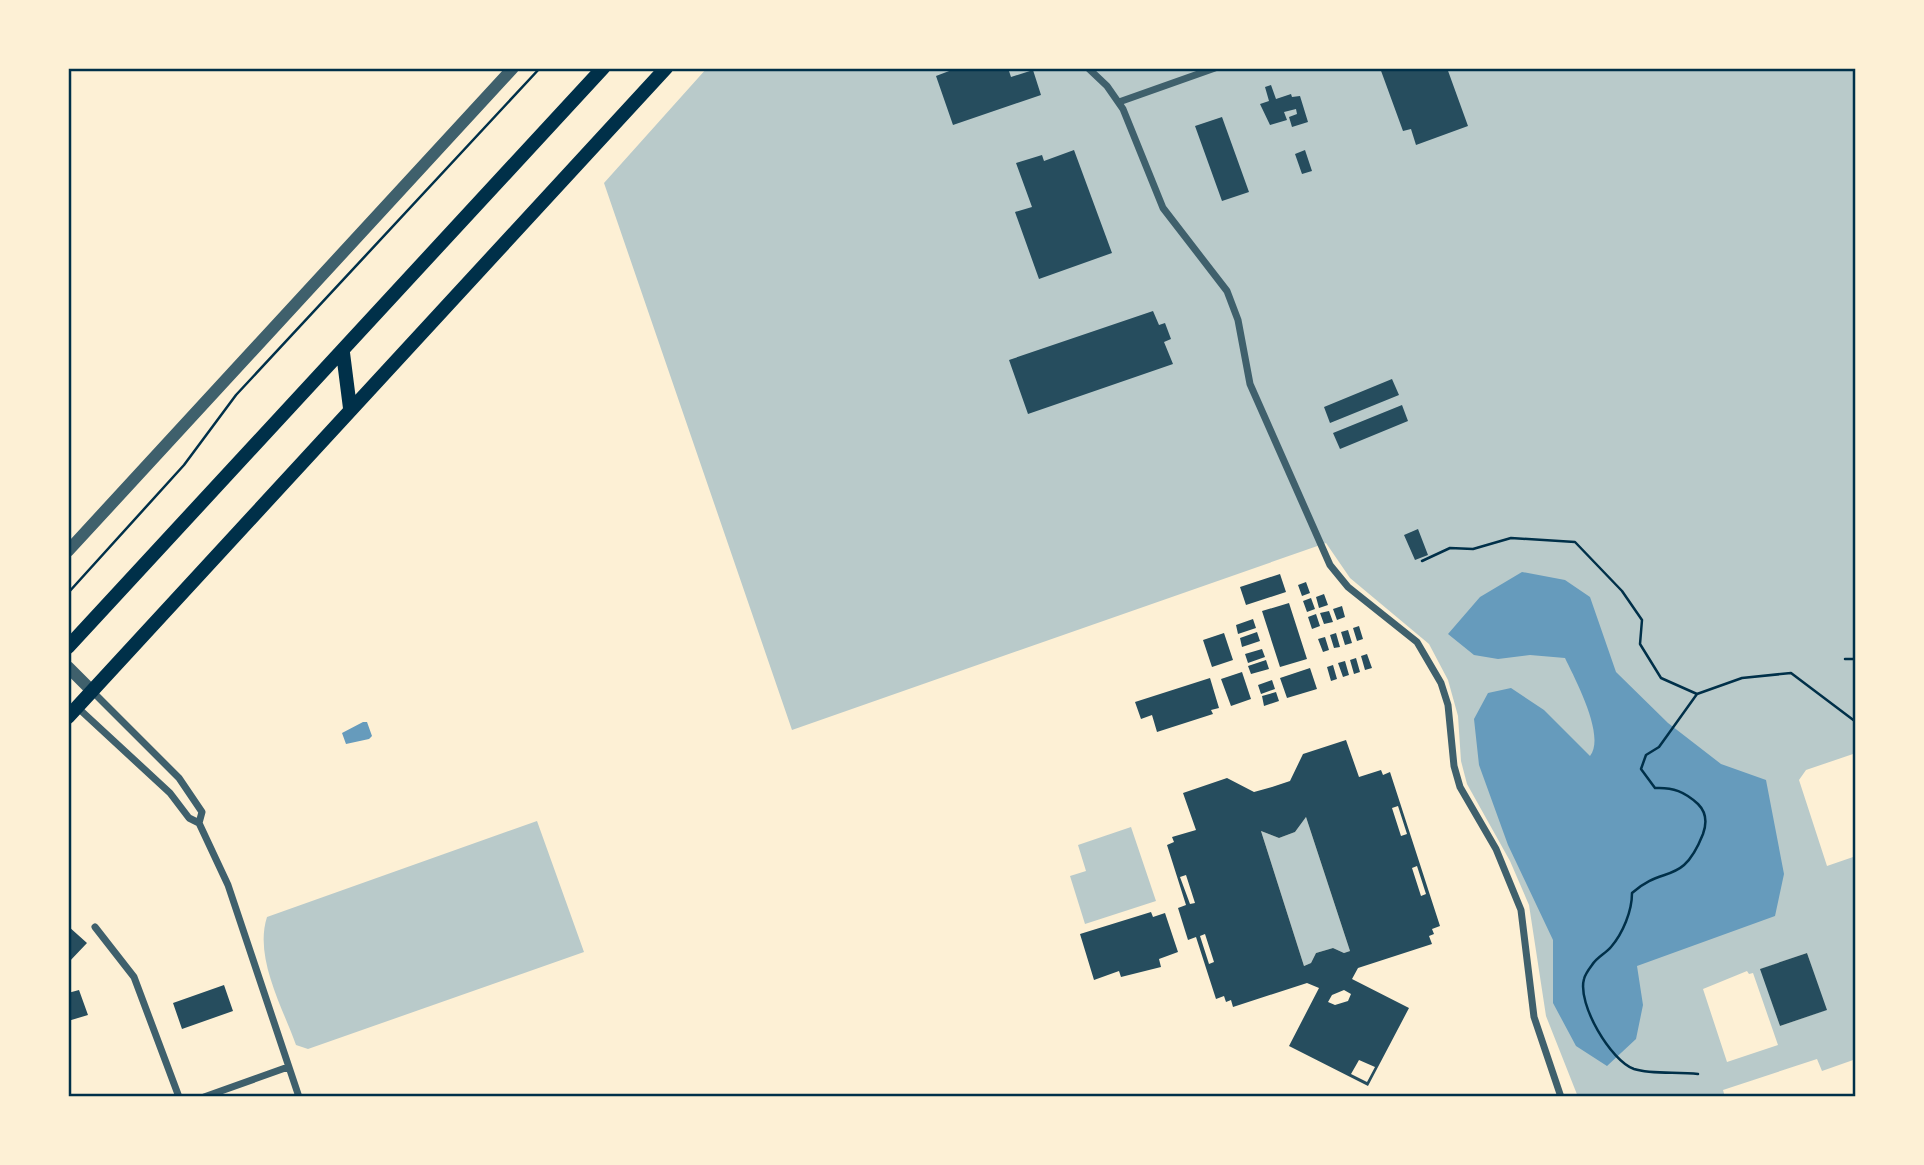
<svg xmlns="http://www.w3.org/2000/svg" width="1924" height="1165" viewBox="0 0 1924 1165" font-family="Barlow,sans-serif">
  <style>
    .green { fill: #b9caca; fill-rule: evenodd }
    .water { fill: #669bbc }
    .building { fill: #264d5e; fill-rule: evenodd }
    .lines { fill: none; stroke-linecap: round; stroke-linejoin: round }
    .path { stroke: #003049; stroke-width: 2.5 }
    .minor { stroke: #3f606c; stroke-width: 7 }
    .tertiary { stroke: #3f606c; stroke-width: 12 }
    .primary { stroke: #003049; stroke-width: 14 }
    .neatline { fill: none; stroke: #003049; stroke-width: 2.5 }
  </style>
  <rect width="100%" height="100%" fill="#fdf0d5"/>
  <path class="green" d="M 707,68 L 1856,68 L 1856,753 L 1806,770 L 1799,780 L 1827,866 L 1856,856 L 1856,1059 L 1822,1071 L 1817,1059 L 1723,1090 L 1725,1097 L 1578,1097 L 1546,1016 L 1529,905 L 1510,861 L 1467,784 L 1461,761 L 1458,716 L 1448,680 L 1429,644 L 1350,578 L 1326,543 L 792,730 L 604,183 ZM 1807,953 L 1826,1010 L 1780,1026 L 1761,969 ZM 1747,971 L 1749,974 L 1753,973 L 1778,1045 L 1727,1062 L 1703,989 Z
    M 1306,817 L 1350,951 L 1344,953 L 1333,948 L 1316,953 L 1311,963 L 1304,966 L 1261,831 L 1279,838 L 1295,832 Z
    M 537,821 L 584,952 L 308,1049 L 296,1045 C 282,1006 254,957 267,917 Z
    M 1131,827 L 1156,901 L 1085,924 L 1070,876 L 1086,871 L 1078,845 Z"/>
  <path class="water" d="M 1522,572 L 1565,580 L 1590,597 L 1616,672 L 1668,723 L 1721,764 L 1766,780 L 1784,874 L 1775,916 L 1637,966 L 1643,1005 L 1636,1039 L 1607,1066 L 1576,1046 L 1553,1003 L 1553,940 L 1508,845 L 1479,765 L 1474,719 L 1488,693 L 1511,688 L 1544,710 L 1590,756 C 1606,736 1575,679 1565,658 L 1530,655 L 1498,659 L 1474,655 L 1448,634 L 1480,597 Z
    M 363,722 L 367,722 L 372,736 L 369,739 L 346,744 L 342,733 Z"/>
  <path class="building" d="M 957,68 L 1008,68 L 1011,77 L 1033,70 L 1041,95 L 953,125 L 936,76 Z
    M 1380,68 L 1447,68 L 1468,126 L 1416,145 L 1411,129 L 1403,131 Z
    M 1271,85 L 1276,99 L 1291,94 L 1292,97 L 1300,96 L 1308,122 L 1292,127 L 1289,117 L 1297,114 L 1296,109 L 1284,112 L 1287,120 L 1270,125 L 1260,104 L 1269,101 L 1265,87 Z
    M 1222,117 L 1249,192 L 1222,201 L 1195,126 Z
    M 1074,150 L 1112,253 L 1039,279 L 1015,212 L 1032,207 L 1016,163 L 1042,155 L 1044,161 Z
    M 1305,150 L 1312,171 L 1302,174 L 1295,154 Z
    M 1153,311 L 1159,325 L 1165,323 L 1171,339 L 1164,342 L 1173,364 L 1028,414 L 1009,360 Z
    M 1392,379 L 1399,395 L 1330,423 L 1324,407 Z
    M 1402,405 L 1408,421 L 1340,449 L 1333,433 Z
    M 1418,529 L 1428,555 L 1415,560 L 1404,535 Z
    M 1280,574 L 1286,592 L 1246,605 L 1240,587 Z
    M 1306,582 L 1310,593 L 1302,596 L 1298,585 Z
    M 1324,594 L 1328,605 L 1319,608 L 1316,597 Z
    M 1311,598 L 1315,609 L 1307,612 L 1303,601 Z
    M 1289,603 L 1307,659 L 1280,667 L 1262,611 Z
    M 1342,606 L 1345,617 L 1337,620 L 1333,609 Z
    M 1329,611 L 1333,622 L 1324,624 L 1320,613 Z
    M 1316,614 L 1320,626 L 1312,629 L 1308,617 Z
    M 1253,619 L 1256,628 L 1238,634 L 1236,625 Z
    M 1359,626 L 1363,639 L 1357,641 L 1353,628 Z
    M 1348,630 L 1352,643 L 1345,645 L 1341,632 Z
    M 1257,632 L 1260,641 L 1242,647 L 1240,638 Z
    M 1224,633 L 1233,660 L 1212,667 L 1203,640 Z
    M 1336,633 L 1340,647 L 1334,648 L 1330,635 Z
    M 1325,637 L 1329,650 L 1323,652 L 1318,639 Z
    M 1262,649 L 1265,657 L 1248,663 L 1245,654 Z
    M 1367,654 L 1372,668 L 1365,670 L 1361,656 Z
    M 1356,658 L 1360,672 L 1354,674 L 1350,660 Z
    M 1266,660 L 1269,669 L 1251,674 L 1248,666 Z
    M 1345,661 L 1349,675 L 1343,677 L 1338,663 Z
    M 1333,665 L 1337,679 L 1331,681 L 1327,667 Z
    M 1310,668 L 1317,689 L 1287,698 L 1280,678 Z
    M 1242,672 L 1251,699 L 1231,706 L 1221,679 Z
    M 1210,678 L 1219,708 L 1211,710 L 1213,714 L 1157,732 L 1152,715 L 1141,719 L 1135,702 Z
    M 1272,680 L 1275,689 L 1261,694 L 1258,685 Z
    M 1276,692 L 1279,701 L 1264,706 L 1262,696 Z
    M 1346,740 L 1359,777 L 1381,770 L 1383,775 L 1390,772 L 1440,926 L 1432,929 L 1434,934 L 1429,936 L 1432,944 L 1358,968 L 1352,979 L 1409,1008 L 1368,1086 L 1289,1046 L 1319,988 L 1307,983 L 1233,1007 L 1231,1000 L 1226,1002 L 1224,996 L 1216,999 L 1196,937 L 1188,940 L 1178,908 L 1186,905 L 1167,845 L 1174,842 L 1172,837 L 1196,830 L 1183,793 L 1227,778 L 1254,792 L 1272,787 L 1290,781 L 1303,754 ZM 1398,806 L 1407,834 L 1401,836 L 1392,808 ZM 1306,817 L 1350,951 L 1344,953 L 1333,948 L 1316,953 L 1311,963 L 1304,966 L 1261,831 L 1279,838 L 1295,832 ZM 1417,866 L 1426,894 L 1421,896 L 1412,868 ZM 1186,875 L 1195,903 L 1190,904 L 1180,877 ZM 1205,934 L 1214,962 L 1209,964 L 1200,936 ZM 1344,990 L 1351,994 L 1348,1001 L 1335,1005 L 1328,1002 L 1332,995 ZM 1359,1060 L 1375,1067 L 1367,1082 L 1351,1074 Z
    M 1151,912 L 1153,917 L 1165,913 L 1178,952 L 1159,959 L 1161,967 L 1121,977 L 1119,971 L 1094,980 L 1080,934 Z
    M 68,926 L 87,943 L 68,963 Z
    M 1807,953 L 1827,1010 L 1780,1026 L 1760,969 Z
    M 224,985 L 233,1011 L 182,1029 L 173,1003 Z
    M 79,990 L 88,1015 L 68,1021 L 68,993 Z"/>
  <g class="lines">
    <path class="path" d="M 1422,561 L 1450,548 L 1473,549 L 1511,538 L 1575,542 L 1622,591 L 1642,620 L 1640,644 L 1661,678 L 1697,694 L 1742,678 L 1791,673 L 1856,722
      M 68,593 L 184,465 L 236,395 L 540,68
      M 1845,659 L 1856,659
      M 1697,694 L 1659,747 L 1646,755 L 1641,769 L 1655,788 C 1673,787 1685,792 1698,804 C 1707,813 1707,823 1703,834 C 1682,887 1664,864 1632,893 C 1632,911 1623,933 1611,947 C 1605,954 1597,957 1592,965 C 1589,969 1585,975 1584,979 C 1577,1004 1611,1061 1634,1069 C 1653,1075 1679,1071 1698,1074"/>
    <path class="minor" d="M 1088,68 L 1107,86 L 1123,109 L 1163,208 L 1227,291 L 1238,320 L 1250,384 L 1330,565 L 1348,587 L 1417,642 L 1441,683 L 1448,705 L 1454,766 L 1460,787 L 1496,849 L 1521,910 L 1534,1017 L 1561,1097
      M 1119,102 L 1215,68
      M 92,691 L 179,778 L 202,812 L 199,823
      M 77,707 L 170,793 L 189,818 L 199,823 L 228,885 L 299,1097
      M 95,927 L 134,977 L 179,1097
      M 204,1097 L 288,1067"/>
    <path class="tertiary" d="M 68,551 L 513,68
      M 68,667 L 92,691"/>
    <path class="primary" d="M 343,353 L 350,408
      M 68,647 L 603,68
      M 68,717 L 666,68"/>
  </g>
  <rect width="1924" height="1165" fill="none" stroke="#fdf0d5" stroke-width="140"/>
  <rect x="70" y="70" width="1784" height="1025" class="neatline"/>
</svg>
